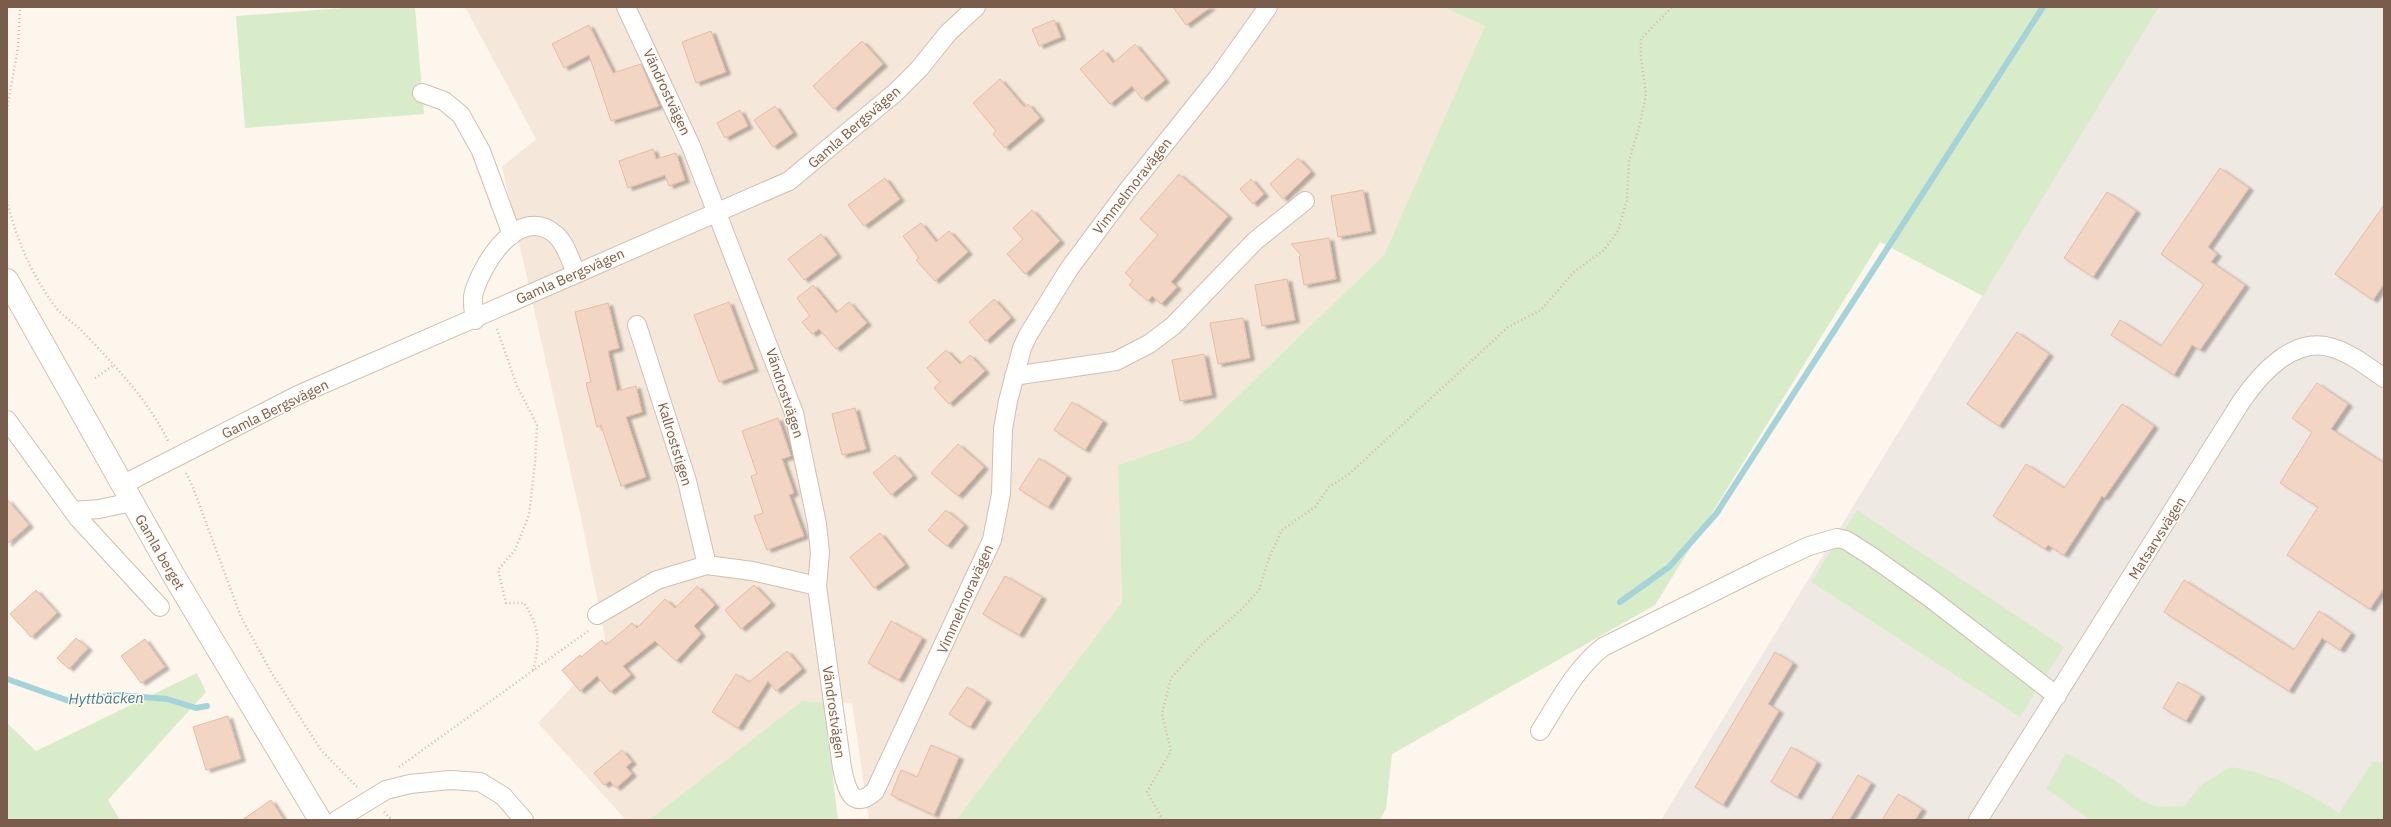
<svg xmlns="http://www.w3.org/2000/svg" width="2391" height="827" viewBox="0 0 2391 827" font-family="'IBM Plex Sans',sans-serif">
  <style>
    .residential { fill: #f5e8da }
    .industrial { fill: #efe9e4 }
    .green { fill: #d8ecc9 }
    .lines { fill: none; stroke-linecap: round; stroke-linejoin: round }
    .stream { stroke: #a5d3da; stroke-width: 6 }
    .building { fill: #f3d5c3; stroke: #e6bba3; filter: url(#shadow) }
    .street-casing { stroke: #d1beb0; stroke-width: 20 }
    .secondary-casing { stroke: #d6c0b0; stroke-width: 24 }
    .path { stroke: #d9b8a5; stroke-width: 2.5; stroke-dasharray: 1 3; stroke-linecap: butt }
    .street { stroke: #fff; stroke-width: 18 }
    .secondary { stroke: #fff; stroke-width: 22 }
    .labels { text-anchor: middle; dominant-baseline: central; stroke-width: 3; stroke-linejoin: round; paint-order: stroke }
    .street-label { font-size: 14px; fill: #7a5c4d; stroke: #fffaf3 }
    .water-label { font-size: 15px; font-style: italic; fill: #437c86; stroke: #fffaf3 }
  </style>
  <defs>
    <filter id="shadow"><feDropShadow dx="4.5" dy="2.5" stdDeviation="1" flood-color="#0004"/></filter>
  </defs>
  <rect width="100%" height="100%" fill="#fdf6ec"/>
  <path class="residential" d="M 465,7 L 1443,7 L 1485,26 L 1384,255 L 1193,439 L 1118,465 L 1122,602 L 956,820 L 869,820 L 852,703 L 802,701 L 649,820 L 626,820 L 538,723 L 607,649 L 583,527 L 502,167 L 536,139 Z"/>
  <path class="industrial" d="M 2159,7 L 2384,7 L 2384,820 L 1661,820 Z"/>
  <path class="green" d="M 356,7 L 415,7 L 424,114 L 245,128 L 236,16 Z
    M 1443,7 L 2159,7 L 1983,296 L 1880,242 L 1655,605 L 1392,754 L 1386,809 L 1380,820 L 956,820 L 1122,602 L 1118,465 L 1193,439 L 1384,255 L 1485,26 Z
    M 1857,510 L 2064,647 L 2020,717 L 1811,582 Z
    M 197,673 L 206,692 L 108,800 L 120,820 L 7,820 L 7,723 L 36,751 Z
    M 802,701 L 824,702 L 838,820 L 649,820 Z
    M 2066,753 C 2082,762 2099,770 2114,780 C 2144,801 2146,811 2185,805 L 2201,785 L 2231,767 C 2271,773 2306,792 2339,813 L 2373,762 L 2384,762 L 2384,820 L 2091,820 L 2046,789 Z"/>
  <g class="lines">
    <path class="stream" d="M 1620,602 L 1669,567 L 1716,514 L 2043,7
      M 7,679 L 69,701 L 117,695 L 167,699 L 196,708 L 207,706"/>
  </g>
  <path class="building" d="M 1173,7 L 1211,7 L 1186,25 Z
    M 1054,20 L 1061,37 L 1039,46 L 1032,29 Z
    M 589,25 L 613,73 L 641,64 L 659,106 L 611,121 L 589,55 L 564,68 L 552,44 Z
    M 711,31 L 726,72 L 696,83 L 682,42 Z
    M 862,41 L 883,64 L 834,109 L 813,86 Z
    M 1135,44 L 1165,80 L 1142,99 L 1132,86 L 1110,104 L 1080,69 L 1103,50 L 1113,63 Z
    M 1000,79 L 1024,107 L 1028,104 L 1040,118 L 1005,148 L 993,134 L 996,131 L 973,103 Z
    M 775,106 L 793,133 L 773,147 L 754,120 Z
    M 740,110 L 748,126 L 725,138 L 717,123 Z
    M 653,149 L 656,159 L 676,153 L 685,180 L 669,186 L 665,175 L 628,188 L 619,161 Z
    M 1298,158 L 1311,172 L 1283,199 L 1270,184 Z
    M 2220,168 L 2249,188 L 2208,247 L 2217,254 L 2211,262 L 2245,285 L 2200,350 L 2192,345 L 2174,375 L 2111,335 L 2120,320 L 2161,346 L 2204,284 L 2161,254 Z
    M 1179,174 L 1228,216 L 1171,282 L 1177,287 L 1161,304 L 1152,296 L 1148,301 L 1129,285 L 1133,280 L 1125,273 L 1158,235 L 1140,219 Z
    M 885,178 L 900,199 L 864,226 L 848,205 Z
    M 1251,179 L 1264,194 L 1253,204 L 1240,189 Z
    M 1363,190 L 1371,231 L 1338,237 L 1331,196 Z
    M 2107,192 L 2136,211 L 2093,277 L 2064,258 Z
    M 2384,205 L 2384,284 L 2373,300 L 2335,274 Z
    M 1032,210 L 1060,241 L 1025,274 L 1007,254 L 1023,239 L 1013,228 Z
    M 921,223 L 936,242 L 949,231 L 968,252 L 935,281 L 916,260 L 919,258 L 903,236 Z
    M 821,234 L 837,255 L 804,280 L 788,259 Z
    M 1329,238 L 1336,279 L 1304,285 L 1299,257 L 1301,255 L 1291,244 Z
    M 1287,279 L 1295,320 L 1262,326 L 1255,285 Z
    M 813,285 L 836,313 L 849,302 L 867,323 L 836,349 L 819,329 L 812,334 L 802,322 L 810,316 L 797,298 Z
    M 994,299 L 1011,318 L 986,341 L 969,322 Z
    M 729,302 L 754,369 L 719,382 L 694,315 Z
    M 608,303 L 619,348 L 608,351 L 617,391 L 636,386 L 642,412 L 626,417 L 646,477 L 621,486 L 601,425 L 597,427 L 586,383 L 591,382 L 575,312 Z
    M 1243,318 L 1250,358 L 1218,364 L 1210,323 Z
    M 2017,332 L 2049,354 L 1999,426 L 1967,404 Z
    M 946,350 L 960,364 L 970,355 L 985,371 L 949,404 L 934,388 L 940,382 L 927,368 Z
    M 1204,354 L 1212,395 L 1180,401 L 1172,360 Z
    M 2317,383 L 2348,404 L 2331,429 L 2384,463 L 2384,588 L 2370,609 L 2287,555 L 2318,507 L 2280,483 L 2312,432 L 2292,418 Z
    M 1072,402 L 1103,421 L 1085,450 L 1054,430 Z
    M 2122,404 L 2154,426 L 2104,498 L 2102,496 L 2064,555 L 2048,545 L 2045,549 L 1993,516 L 2026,464 L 2064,488 Z
    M 855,408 L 866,449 L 842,455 L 832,414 Z
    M 778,418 L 791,456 L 782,459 L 794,493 L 789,495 L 804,536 L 767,550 L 754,516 L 763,513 L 751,476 L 757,474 L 742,431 Z
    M 958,444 L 984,467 L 958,496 L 931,473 Z
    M 895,455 L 913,476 L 891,495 L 873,473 Z
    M 1039,458 L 1067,476 L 1048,507 L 1019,489 Z
    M 7,499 L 29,525 L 7,544 Z
    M 946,510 L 964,525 L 947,546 L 928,530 Z
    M 880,533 L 905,565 L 874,588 L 850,557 Z
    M 1005,576 L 1042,597 L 1019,635 L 983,614 Z
    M 2184,580 L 2294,650 L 2319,611 L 2351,633 L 2340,650 L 2322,638 L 2289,691 L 2164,612 Z
    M 754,585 L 771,603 L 741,629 L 725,610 Z
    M 697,586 L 715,605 L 694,626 L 701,634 L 676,661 L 655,641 L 623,666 L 631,675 L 610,692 L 597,676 L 580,691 L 562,670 L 580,655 L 581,657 L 602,640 L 606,645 L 632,623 L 637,628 L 665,599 L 675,608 Z
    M 36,590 L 57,613 L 31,637 L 10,614 Z
    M 891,621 L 922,638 L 899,680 L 868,663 Z
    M 76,638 L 88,648 L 69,669 L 57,658 Z
    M 145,639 L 165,667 L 141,683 L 121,656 Z
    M 787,651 L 802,669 L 776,691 L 768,681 L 738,728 L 712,712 L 736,674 L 749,682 Z
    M 1775,652 L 1793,663 L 1768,704 L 1779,711 L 1723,805 L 1695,787 Z
    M 2178,682 L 2201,695 L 2186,721 L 2163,708 Z
    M 967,687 L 987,700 L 970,727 L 949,714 Z
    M 228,716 L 241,759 L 206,770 L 193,727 Z
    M 931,745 L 959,757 L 934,815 L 891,795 L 901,770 L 917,777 Z
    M 1791,747 L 1817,762 L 1797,797 L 1771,782 Z
    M 622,750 L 632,762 L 626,767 L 632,774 L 616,788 L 610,781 L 604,785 L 594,773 Z
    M 1858,775 L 1871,783 L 1849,820 L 1831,820 Z
    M 1898,794 L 1922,809 L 1915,820 L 1882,820 Z
    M 271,800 L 284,820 L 242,820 Z"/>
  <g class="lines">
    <defs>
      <path id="street" d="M 626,7 L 691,146 L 794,413 L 817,524 L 820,553 L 817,586 L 842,768 C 846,788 852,812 875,791 L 992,540 L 1001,494 L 1003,429 L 1008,401 L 1022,348 L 1028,335 L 1069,269 L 1127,191 L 1219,76 L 1268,7
        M 422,93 L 444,101 L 461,115 L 481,151 L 512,235
        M 475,320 C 474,312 471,300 474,292 C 483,262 520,203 556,235 C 566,244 571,262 576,273
        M 637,325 L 687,481 L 707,565
        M 1014,376 L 1116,361 L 1149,344 L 1173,326 L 1255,241 L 1305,201
        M 7,420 L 78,518 L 160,607
        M 122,485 L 298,395 L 789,181 L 896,92 L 919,69 L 948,33 L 976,7
        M 73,511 L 99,509 L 132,502
        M 597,615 L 657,580 L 707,565 L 752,571 L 817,586
        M 1540,731 C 1559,701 1575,669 1603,647 L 1762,568 L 1809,546 L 1837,538 L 1846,540 L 1874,558 L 1929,597 L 2057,696
        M 337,820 L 386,790 L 410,784 L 450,780 L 480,782 L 503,796 L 524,820
        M 1978,820 L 2241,402 C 2260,374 2294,335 2333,348 C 2352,354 2368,367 2384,378"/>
      <path id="secondary" d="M 7,280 L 174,576 L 320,820"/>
    </defs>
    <use href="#street" class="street-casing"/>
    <use href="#secondary" class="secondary-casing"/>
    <path class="path" d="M 7,110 L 18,47 L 20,7
      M 7,201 C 16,239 33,278 57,309 C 64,317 74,323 82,331 C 114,365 147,398 168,441
      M 497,329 L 517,386 L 537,425 L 535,463 L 529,515 L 515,550 L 498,570 L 506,603 L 524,603 C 540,627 540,643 533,671
      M 95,378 L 114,365
      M 186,473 L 192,485 L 241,617 L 271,672 L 321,750 L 357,787
      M 399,767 L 588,631
      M 384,812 L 392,820
      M 1163,820 L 1147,792 L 1171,751 L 1162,714 L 1171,678 L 1202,644 L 1243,608 L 1259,590 L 1269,558 L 1282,530 L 1315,507 L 1329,487 L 1348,475 L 1508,327 L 1541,310 L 1574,272 L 1604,250 L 1618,231 L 1627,200 L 1629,161 L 1640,124 L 1646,94 L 1641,58 L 1641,39 L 1672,7"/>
    <use href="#street" class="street"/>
    <use href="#secondary" class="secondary"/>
  </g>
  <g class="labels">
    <g class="street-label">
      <text transform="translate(667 92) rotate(65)">Vändrostvägen</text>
      <text transform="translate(854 127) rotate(-41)">Gamla Bergsvägen</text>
      <text transform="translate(1132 186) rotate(-52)">Vimmelmoravägen</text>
      <text transform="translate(570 276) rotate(-24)">Gamla Bergsvägen</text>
      <text transform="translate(785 393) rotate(72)">Vändrostvägen</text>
      <text transform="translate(275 409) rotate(-26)">Gamla Bergsvägen</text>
      <text transform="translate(675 444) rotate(73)">Kallroststigen</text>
      <text transform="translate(2157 538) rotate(-58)">Matsarvsvägen</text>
      <text transform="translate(160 552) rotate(60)">Gamla berget</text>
      <text transform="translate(965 599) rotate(-66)">Vimmelmoravägen</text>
      <text transform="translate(834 712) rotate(82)">Vändrostvägen</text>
    </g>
    <g class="water-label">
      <text transform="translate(106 698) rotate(-1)">Hyttbäcken</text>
    </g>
  </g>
  <rect width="2391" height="827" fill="none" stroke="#7a5c4d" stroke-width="16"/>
</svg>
